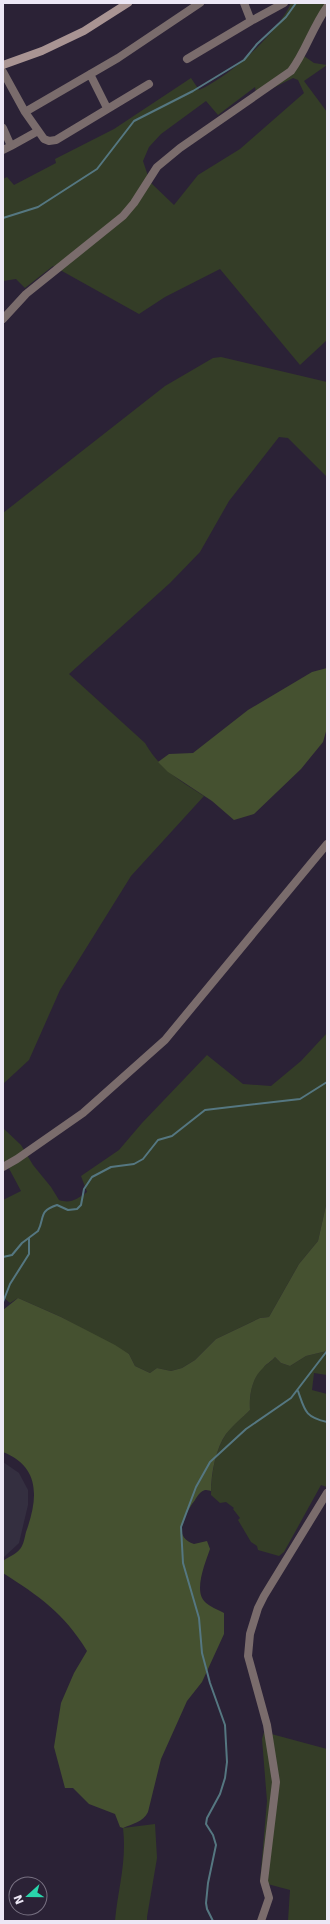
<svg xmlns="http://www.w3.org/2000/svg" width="330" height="1924" viewBox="0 0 330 1924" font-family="'DejaVu Sans',sans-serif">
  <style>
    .industrial { fill: #342f40 }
    .green { fill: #343d27; fill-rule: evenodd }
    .forest { fill: #455130 }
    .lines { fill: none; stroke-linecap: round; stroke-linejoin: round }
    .stream { stroke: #557781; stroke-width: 2 }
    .street { stroke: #7a6c6c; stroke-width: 8 }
    .secondary { stroke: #a99493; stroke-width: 8 }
  </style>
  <rect width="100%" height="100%" fill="#2b2236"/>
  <path class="industrial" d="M 3,1462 L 19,1473 L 28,1490 L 28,1505 L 19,1543 L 3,1558 Z"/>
  <path class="green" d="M 291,3 L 327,3 C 315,19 304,35 304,56 L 314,63 L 327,65 L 304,81 L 327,112 L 327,340 L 300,365 L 220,269 L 165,297 L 139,314 L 53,266 L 25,288 L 16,279 L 3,281 L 3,179 L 7,177 L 14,185 L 56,163 L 55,159 L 114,129 L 191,78 L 199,90 C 229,77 278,33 291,3 ZM 293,78 L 298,80 L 304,93 L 240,149 L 198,175 L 174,205 L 150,182 L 143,161 L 149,147 L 161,134 L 206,101 L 218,115 L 255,87 L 256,92 L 265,92 Z
    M 221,357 L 327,382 L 327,477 L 288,438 L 279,437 L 229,501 L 200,552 L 170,583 L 69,674 L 145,743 C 159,768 180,781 204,796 L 131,876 L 60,990 L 29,1060 L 3,1084 L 3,513 L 165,386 L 213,358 Z
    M 327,1033 L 327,1201 L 318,1241 L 299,1264 L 269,1317 L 260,1318 L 216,1339 L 195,1360 L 182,1368 L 171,1371 L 157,1368 L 150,1373 L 135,1366 L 129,1354 L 61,1317 L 18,1298 L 10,1303 L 3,1297 L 3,1200 L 21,1191 L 5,1161 L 3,1162 L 3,1128 L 21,1145 L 33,1165 L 51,1187 L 59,1200 C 71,1204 77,1199 87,1192 L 81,1176 L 119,1150 L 142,1123 L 207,1055 L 243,1084 L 271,1086 L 301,1061 Z
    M 327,1351 L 327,1375 L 314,1373 L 312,1390 L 327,1394 L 327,1487 L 321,1485 L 284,1552 L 279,1556 L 258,1550 L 257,1546 L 251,1542 L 238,1520 L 240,1518 L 233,1509 L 234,1508 L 226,1502 L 220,1503 L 211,1495 C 211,1475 215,1450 226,1434 C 232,1425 243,1417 250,1410 C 249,1395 252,1378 263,1367 C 267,1364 271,1362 275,1357 L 281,1363 L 290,1366 L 306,1356 Z
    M 264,1732 L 327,1749 L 327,1921 L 288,1921 L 290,1890 L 260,1882 L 267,1801 L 262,1739 Z
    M 155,1824 L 157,1858 L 147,1917 L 147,1921 L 115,1921 C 118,1888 127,1862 123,1828 Z"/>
  <path class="forest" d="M 327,668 L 327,728 L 323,742 L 301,769 L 254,814 L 234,820 L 212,801 L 168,772 L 158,762 L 169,754 L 193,753 L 248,710 L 312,672 Z
    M 327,1201 L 327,1351 L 306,1356 L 290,1366 L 281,1363 L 275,1357 C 271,1362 266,1364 263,1368 C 252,1378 249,1395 250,1410 C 243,1417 233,1425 226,1434 C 216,1448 211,1473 211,1491 C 209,1490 206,1490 205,1490 C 198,1492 196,1500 192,1504 C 184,1517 172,1536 194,1544 L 207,1541 L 210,1549 C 206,1561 193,1591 205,1602 C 209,1606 218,1610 224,1613 L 224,1634 L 202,1682 L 187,1701 L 161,1759 L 148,1812 C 143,1822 132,1824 123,1828 L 120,1827 L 115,1814 L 89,1804 L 73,1788 L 65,1788 L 54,1747 L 61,1703 L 74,1673 L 87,1651 C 64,1613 39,1596 3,1573 L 3,1561 C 9,1556 18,1554 22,1546 C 24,1542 25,1536 26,1532 C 38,1499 41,1467 3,1452 L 3,1310 L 18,1298 L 61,1317 L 115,1345 L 129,1354 L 135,1366 L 150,1373 L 157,1368 L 171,1371 L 182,1368 L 195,1360 L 216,1339 L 260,1318 L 269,1317 L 299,1264 L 318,1241 Z"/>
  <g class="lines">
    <path class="stream" d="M 3,218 L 38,207 L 97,169 L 134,121 L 193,91 L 244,60 L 257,44 L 286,17 L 296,3
      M 3,1257 L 12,1255 L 22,1243 L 38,1231 C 45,1218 38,1211 57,1205 L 68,1210 L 77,1209 L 81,1205 L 84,1189 L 92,1177 L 111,1167 L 134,1164 L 143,1159 L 158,1140 L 172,1136 L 205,1110 L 300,1099 L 327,1082
      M 3,1302 L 10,1284 L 29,1254 L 29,1238
      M 298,1391 C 305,1411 305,1417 327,1422
      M 213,1921 L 207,1909 L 206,1903 L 208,1883 L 216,1845 L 213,1835 L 206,1824 L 207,1818 L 220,1794 L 225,1778 L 227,1762 L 225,1725 L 210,1683 L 202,1653 L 199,1618 L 183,1563 L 181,1527 L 196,1487 L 210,1462 L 246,1429 L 291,1398 L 327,1351"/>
    <path class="street" d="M 251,21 L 284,3
      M 187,59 L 251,21 L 244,3
      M 3,72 L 25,112 L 44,139 L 49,141 L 56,140 L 149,84
      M 90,74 L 107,108
      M 25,112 L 118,58 L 200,3
      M 3,128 L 11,146 L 3,150
      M 11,146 L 38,131
      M 3,319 L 26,294 L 123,216 L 134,203 L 157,167 L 180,148 L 291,71 C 306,51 312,28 327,7
      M 3,1167 L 17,1159 L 83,1113 L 165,1040 L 327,844
      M 261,1921 L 269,1898 L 264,1881 L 276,1782 L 267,1725 L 248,1656 L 250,1634 L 258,1608 L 264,1596 L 327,1493"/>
    <path class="secondary" d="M 3,65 L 42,51 L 84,31 L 128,3"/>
  </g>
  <rect width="330" height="1924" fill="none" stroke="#ece7f5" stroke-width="8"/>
  <g transform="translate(28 1896) rotate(249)"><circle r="19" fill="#2b2236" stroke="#787182"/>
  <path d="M0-3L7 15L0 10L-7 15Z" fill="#2ad5ac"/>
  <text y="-6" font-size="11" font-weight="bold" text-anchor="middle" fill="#ece7f5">N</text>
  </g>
</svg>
